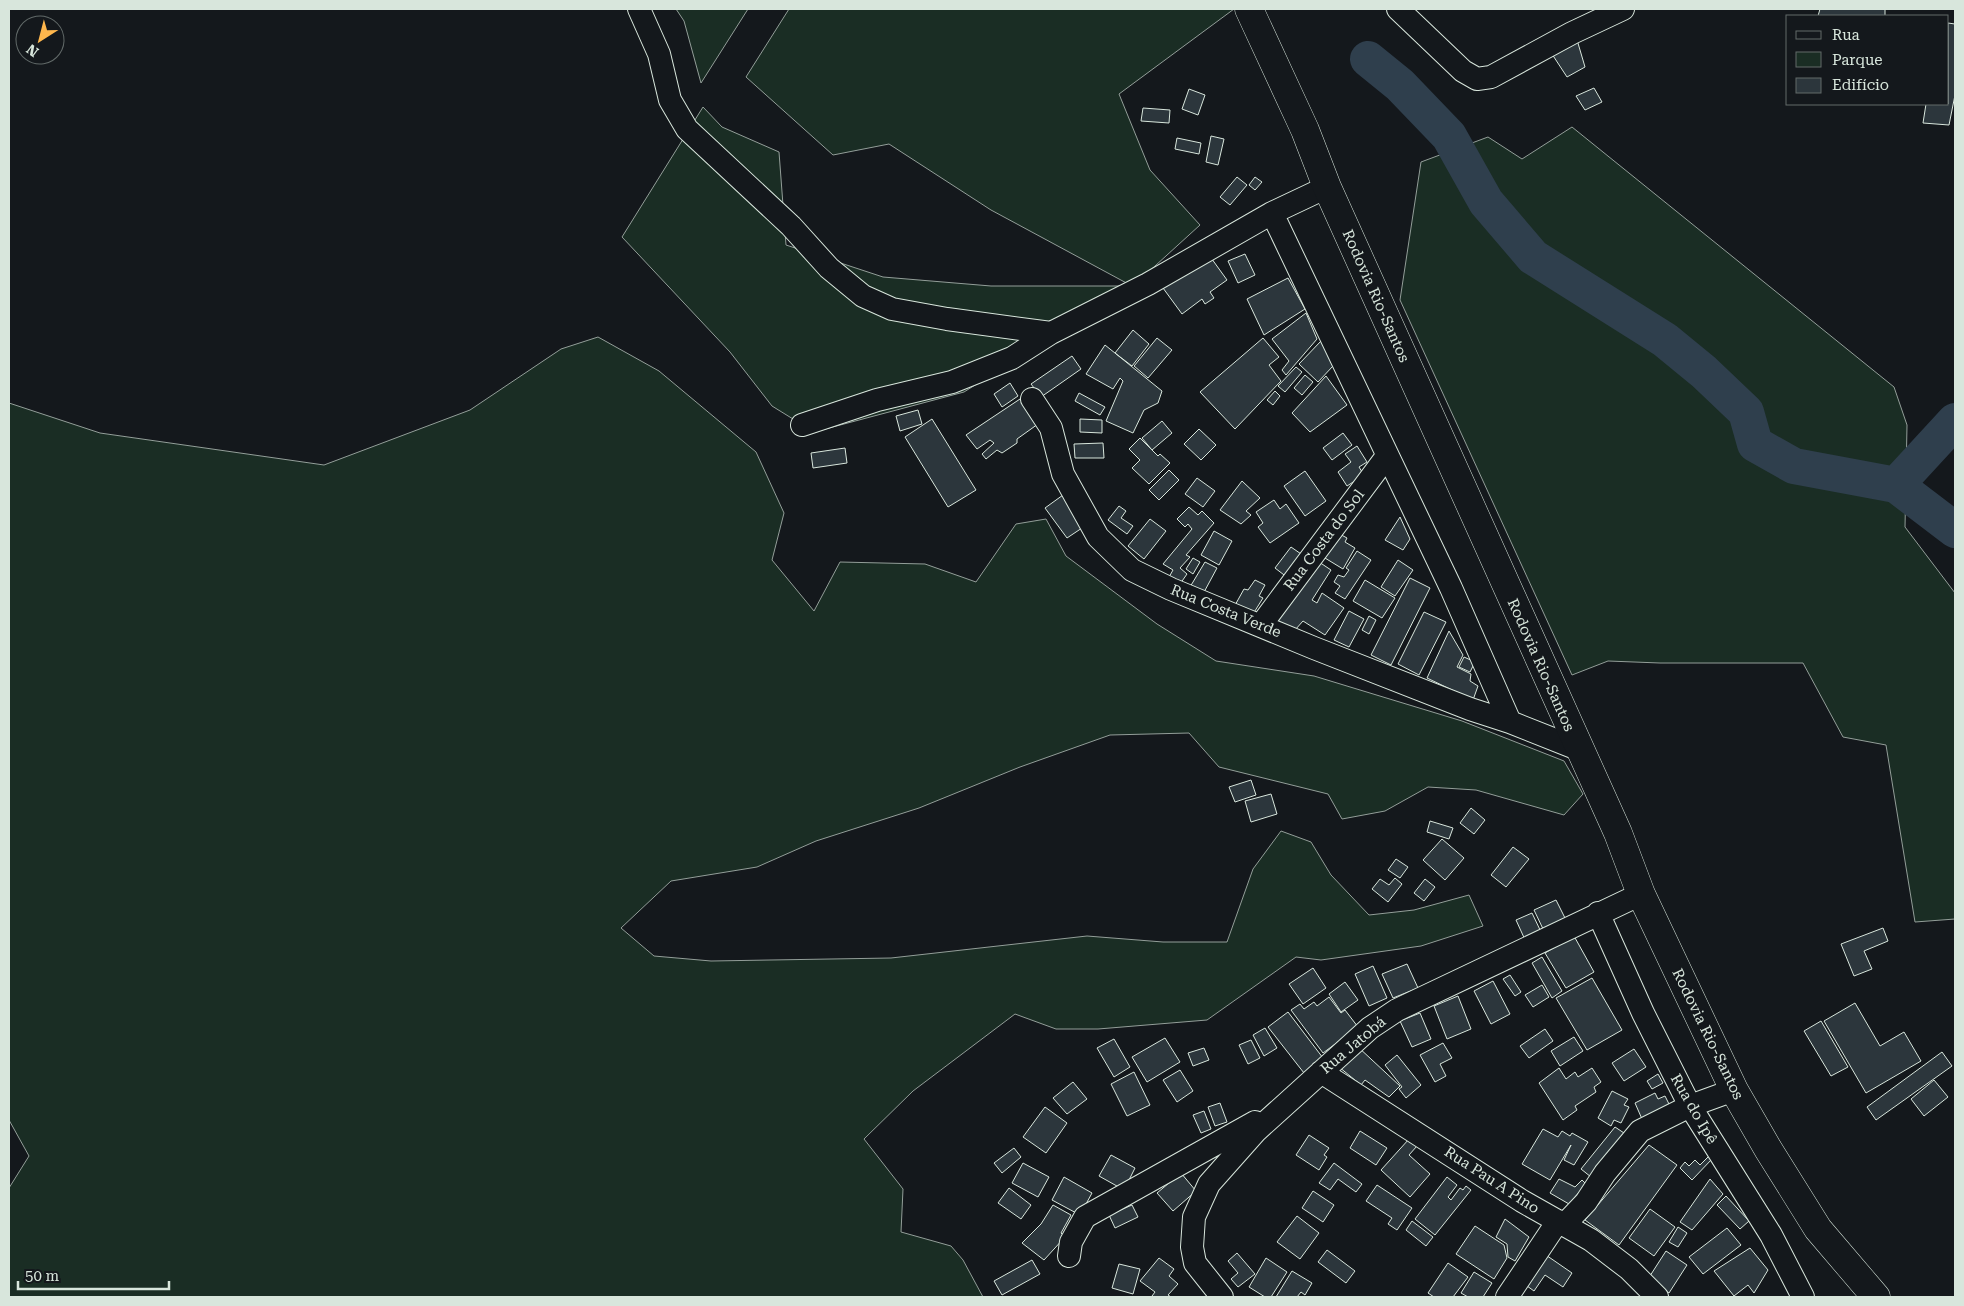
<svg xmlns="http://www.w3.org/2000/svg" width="1964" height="1306" viewBox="0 0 1964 1306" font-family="'Roboto Serif',serif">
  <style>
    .green { fill: #1a2d24; stroke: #939e99 }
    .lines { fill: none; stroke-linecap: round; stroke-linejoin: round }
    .river { stroke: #2f3f4d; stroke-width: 36 }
    .building { fill: #2c363c; stroke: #d8e6dc }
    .minor-casing { stroke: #d8e6dc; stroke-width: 24 }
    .highway-casing { stroke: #d8e6dc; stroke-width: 29 }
    .minor { stroke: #14181c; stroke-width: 22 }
    .highway { stroke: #14181c; stroke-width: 28 }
    .labels { text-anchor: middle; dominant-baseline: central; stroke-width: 4; stroke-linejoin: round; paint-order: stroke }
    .street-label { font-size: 15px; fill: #d8e6dc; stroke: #14181c }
  </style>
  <rect width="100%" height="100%" fill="#14181c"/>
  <path class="green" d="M 676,9 L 748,9 L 701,83 L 684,21 Z
    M 789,9 L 1234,9 L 1119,94 L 1150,170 L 1200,225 L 1133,286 L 964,392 L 814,432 L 772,406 L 730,352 L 622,237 L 703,107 L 722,127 L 779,152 L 786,245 L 883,277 L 991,286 L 1132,286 L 991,210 L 889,144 L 833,155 L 746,77 Z
    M 1572,127 L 1894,387 L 1907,425 L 1905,527 L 1955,593 L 1955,919 L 1915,922 L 1886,745 L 1843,737 L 1803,663 L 1660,663 L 1608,661 L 1572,675 L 1400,300 L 1421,162 L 1488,137 L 1522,159 Z
    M 598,337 L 659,371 L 756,452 L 784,513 L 772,560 L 814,611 L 840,562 L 925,564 L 976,582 L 1016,524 L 1046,519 L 1066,556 L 1157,624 L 1216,661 L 1314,676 L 1462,721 L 1564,761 L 1583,794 L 1564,815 L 1476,790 L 1428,787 L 1385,811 L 1342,819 L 1328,794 L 1219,767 L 1189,733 L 1110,735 L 1020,767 L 919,808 L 816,841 L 757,867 L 671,881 L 621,928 L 654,956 L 711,961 L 891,958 L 1087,936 L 1163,942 L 1227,942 L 1253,869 L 1281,831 L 1311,842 L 1331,875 L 1369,915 L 1414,910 L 1469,895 L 1483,926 L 1421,946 L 1321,960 L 1296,957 L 1207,1020 L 1098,1029 L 1056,1029 L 1015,1014 L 913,1091 L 864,1139 L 903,1189 L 901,1232 L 951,1246 L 963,1260 L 983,1297 L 9,1297 L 9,1188 L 29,1156 L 9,1120 L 9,403 L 100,433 L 324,465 L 470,410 L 561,349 Z"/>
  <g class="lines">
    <path class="river" d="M 1368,59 L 1400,85 L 1449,136 L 1486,202 L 1533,257 L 1665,340 L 1704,372 L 1746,412 L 1755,444 L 1794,466 L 1896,485 L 1955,530
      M 1896,485 L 1955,421"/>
  </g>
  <path class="building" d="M 1820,9 L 1885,9 L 1885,16 L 1818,16 Z
    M 1948,23 L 1955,24 L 1955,95 L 1949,125 L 1923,123 L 1926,104 L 1948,104 Z
    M 1575,33 L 1585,67 L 1567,77 L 1550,51 Z
    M 1594,88 L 1602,102 L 1585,110 L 1576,96 Z
    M 1189,89 L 1205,95 L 1198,115 L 1182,109 Z
    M 1143,108 L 1170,110 L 1169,123 L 1141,121 Z
    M 1211,136 L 1224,139 L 1218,165 L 1206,162 Z
    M 1177,138 L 1201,143 L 1199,154 L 1175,149 Z
    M 1237,177 L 1247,185 L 1230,205 L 1220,197 Z
    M 1255,177 L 1262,182 L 1255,190 L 1249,185 Z
    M 1245,254 L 1255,275 L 1238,283 L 1228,261 Z
    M 1209,255 L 1227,280 L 1210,292 L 1214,298 L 1205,304 L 1202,299 L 1182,314 L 1163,288 Z
    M 1288,278 L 1305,309 L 1264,335 L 1247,299 Z
    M 1306,313 L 1317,339 L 1286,375 L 1282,370 L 1289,361 L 1272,339 Z
    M 1133,330 L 1149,344 L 1132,366 L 1115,353 Z
    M 1157,338 L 1172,350 L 1148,378 L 1134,366 Z
    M 1263,338 L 1279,357 L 1269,365 L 1281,381 L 1235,429 L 1200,392 Z
    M 1321,341 L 1333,366 L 1318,382 L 1299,364 Z
    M 1105,345 L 1162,391 L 1158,403 L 1144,410 L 1133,433 L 1106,421 L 1123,381 L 1120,378 L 1113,389 L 1086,374 Z
    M 1072,356 L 1081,369 L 1041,397 L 1031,384 Z
    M 1296,367 L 1302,372 L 1285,392 L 1278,386 Z
    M 1305,375 L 1313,382 L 1302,395 L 1294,388 Z
    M 1326,376 L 1347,405 L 1310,432 L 1292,413 Z
    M 1010,383 L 1018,396 L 1002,407 L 994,394 Z
    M 1275,391 L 1280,396 L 1273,405 L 1267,400 Z
    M 1079,393 L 1105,407 L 1100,415 L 1075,401 Z
    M 1020,399 L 1038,424 L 1017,439 L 1017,443 L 1002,453 L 997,450 L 986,459 L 982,454 L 994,443 L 990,440 L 977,449 L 966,435 Z
    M 918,410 L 922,424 L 900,431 L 896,416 Z
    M 932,419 L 976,490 L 948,507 L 905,437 Z
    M 1080,419 L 1102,420 L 1102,433 L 1080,432 Z
    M 1162,421 L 1172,433 L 1152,450 L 1142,438 Z
    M 1199,429 L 1216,445 L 1201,460 L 1184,444 Z
    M 1343,433 L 1352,445 L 1332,460 L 1323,448 Z
    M 1140,438 L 1158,456 L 1160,454 L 1170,463 L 1149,484 L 1132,468 L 1140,460 L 1129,449 Z
    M 1103,443 L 1104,458 L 1075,458 L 1074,444 Z
    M 1357,446 L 1367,462 L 1359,467 L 1364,475 L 1347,486 L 1338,472 L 1351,462 L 1345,454 Z
    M 845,448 L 847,463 L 813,468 L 811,453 Z
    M 1169,470 L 1179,480 L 1159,500 L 1149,490 Z
    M 1305,471 L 1326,501 L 1305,516 L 1284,486 Z
    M 1197,478 L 1215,491 L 1203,507 L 1185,494 Z
    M 1242,481 L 1260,498 L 1246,511 L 1251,515 L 1241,524 L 1220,510 Z
    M 1063,495 L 1085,526 L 1067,538 L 1045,508 Z
    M 1274,500 L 1280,509 L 1286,504 L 1299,523 L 1270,543 L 1258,527 L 1263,523 L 1256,512 Z
    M 1119,506 L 1126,511 L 1121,518 L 1133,526 L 1127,534 L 1108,520 Z
    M 1189,507 L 1198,515 L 1202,511 L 1214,523 L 1186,555 L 1190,557 L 1180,568 L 1187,574 L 1180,584 L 1169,577 L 1173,570 L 1163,564 L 1192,529 L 1188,524 L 1185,527 L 1177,519 Z
    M 1400,517 L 1410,539 L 1403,550 L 1385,540 Z
    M 1150,519 L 1166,531 L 1144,559 L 1128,546 Z
    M 1214,531 L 1232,541 L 1219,565 L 1201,555 Z
    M 1334,531 L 1347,538 L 1345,542 L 1355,548 L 1343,569 L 1320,555 Z
    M 1291,547 L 1304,556 L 1288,578 L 1275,568 Z
    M 1357,551 L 1371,560 L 1345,599 L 1335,593 L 1340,586 L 1334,582 L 1338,575 L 1344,577 L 1349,570 L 1346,568 Z
    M 1193,558 L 1200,562 L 1193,574 L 1186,569 Z
    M 1313,558 L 1331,570 L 1312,600 L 1317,603 L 1322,593 L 1344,608 L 1325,635 L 1303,621 L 1295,630 L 1276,620 Z
    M 1398,560 L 1413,570 L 1395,596 L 1381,587 Z
    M 1205,562 L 1217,568 L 1203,594 L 1190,587 Z
    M 1410,578 L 1430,588 L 1391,665 L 1371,655 Z
    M 1255,580 L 1265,585 L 1259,596 L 1263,598 L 1253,614 L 1234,607 L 1244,589 L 1248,590 Z
    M 1365,580 L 1395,598 L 1382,618 L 1353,601 Z
    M 1349,611 L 1364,619 L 1349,647 L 1334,640 Z
    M 1424,612 L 1446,622 L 1419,675 L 1398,664 Z
    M 1369,616 L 1376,620 L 1369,634 L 1362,630 Z
    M 1449,631 L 1463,655 L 1457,667 L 1471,674 L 1470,681 L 1478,686 L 1473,700 L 1427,678 Z
    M 1464,657 L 1475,662 L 1470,672 L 1459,667 Z
    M 1251,780 L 1256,795 L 1235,802 L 1229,787 Z
    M 1271,794 L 1277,814 L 1251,822 L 1245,801 Z
    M 1471,808 L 1485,820 L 1474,834 L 1460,823 Z
    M 1430,821 L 1453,828 L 1449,839 L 1427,832 Z
    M 1442,839 L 1464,858 L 1445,880 L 1423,860 Z
    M 1513,847 L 1529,859 L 1506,887 L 1491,875 Z
    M 1396,859 L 1408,867 L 1400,878 L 1388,870 Z
    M 1395,878 L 1402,884 L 1388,902 L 1372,889 L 1380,879 L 1389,885 Z
    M 1425,879 L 1435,887 L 1424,901 L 1414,893 Z
    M 1556,900 L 1566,920 L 1544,931 L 1534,910 Z
    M 1532,913 L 1542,934 L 1526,942 L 1516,920 Z
    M 1883,928 L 1888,941 L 1864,951 L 1872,969 L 1854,976 L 1841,944 Z
    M 1574,936 L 1594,972 L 1566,988 L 1545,953 Z
    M 1542,957 L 1562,991 L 1552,998 L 1532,963 Z
    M 1407,964 L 1418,988 L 1393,998 L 1382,974 Z
    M 1373,966 L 1387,998 L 1369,1006 L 1355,974 Z
    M 1313,968 L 1326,988 L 1303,1004 L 1289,984 Z
    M 1510,975 L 1521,992 L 1515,996 L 1503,979 Z
    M 1592,978 L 1622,1030 L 1587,1050 L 1556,998 Z
    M 1493,981 L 1510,1014 L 1491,1024 L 1474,991 Z
    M 1345,982 L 1358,1000 L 1341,1012 L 1329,994 Z
    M 1542,985 L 1549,997 L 1533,1007 L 1525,995 Z
    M 1458,996 L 1471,1029 L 1447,1039 L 1434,1006 Z
    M 1329,997 L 1341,1013 L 1345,1010 L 1358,1027 L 1323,1053 L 1291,1010 L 1300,1004 L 1304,1009 L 1314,1002 L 1317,1006 Z
    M 1855,1003 L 1880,1046 L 1904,1032 L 1921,1061 L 1866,1093 L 1824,1021 Z
    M 1288,1012 L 1323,1058 L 1304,1073 L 1268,1027 Z
    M 1420,1013 L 1431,1039 L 1412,1047 L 1400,1021 Z
    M 1821,1021 L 1848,1067 L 1831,1076 L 1804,1031 Z
    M 1265,1028 L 1277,1048 L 1264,1056 L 1253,1035 Z
    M 1545,1029 L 1553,1041 L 1529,1058 L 1520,1046 Z
    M 1574,1037 L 1583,1051 L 1560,1066 L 1551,1051 Z
    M 1165,1038 L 1180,1062 L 1147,1082 L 1132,1057 Z
    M 1114,1039 L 1130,1067 L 1114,1077 L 1097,1048 Z
    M 1251,1040 L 1260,1058 L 1248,1064 L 1239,1045 Z
    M 1443,1043 L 1452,1058 L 1440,1064 L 1446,1076 L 1435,1082 L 1420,1055 Z
    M 1357,1046 L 1400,1086 L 1389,1097 L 1365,1080 L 1361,1085 L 1339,1067 Z
    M 1204,1048 L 1209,1060 L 1193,1066 L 1188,1053 Z
    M 1634,1049 L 1646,1067 L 1624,1081 L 1612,1063 Z
    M 1942,1052 L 1952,1066 L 1876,1120 L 1867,1107 Z
    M 1397,1055 L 1421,1085 L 1406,1098 L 1399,1089 L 1402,1087 L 1385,1065 Z
    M 1559,1068 L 1566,1079 L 1575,1072 L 1578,1077 L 1592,1068 L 1601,1082 L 1594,1087 L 1596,1092 L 1575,1106 L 1577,1110 L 1563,1120 L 1539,1083 Z
    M 1180,1070 L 1193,1091 L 1177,1102 L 1163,1080 Z
    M 1134,1072 L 1150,1105 L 1127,1116 L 1111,1084 Z
    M 1658,1074 L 1663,1083 L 1652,1089 L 1647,1081 Z
    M 1934,1080 L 1948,1097 L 1924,1116 L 1911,1099 Z
    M 1073,1082 L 1087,1099 L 1067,1114 L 1053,1098 Z
    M 1612,1091 L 1628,1099 L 1624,1105 L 1629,1107 L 1621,1123 L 1614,1120 L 1611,1126 L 1598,1118 Z
    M 1655,1093 L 1658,1099 L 1665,1096 L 1670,1106 L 1642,1119 L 1635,1103 Z
    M 1220,1103 L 1227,1122 L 1215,1126 L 1208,1107 Z
    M 1045,1107 L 1067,1123 L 1046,1153 L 1023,1137 Z
    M 1204,1111 L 1211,1129 L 1201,1133 L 1193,1115 Z
    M 1615,1127 L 1624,1133 L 1591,1177 L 1581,1169 Z
    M 1543,1129 L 1558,1137 L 1562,1131 L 1570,1136 L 1572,1133 L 1588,1142 L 1574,1165 L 1564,1160 L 1571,1145 L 1550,1180 L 1522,1164 Z
    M 1360,1131 L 1387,1148 L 1376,1165 L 1350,1148 Z
    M 1309,1135 L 1329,1148 L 1324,1155 L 1327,1157 L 1319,1170 L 1296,1155 Z
    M 1409,1139 L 1417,1146 L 1409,1155 L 1430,1174 L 1410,1197 L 1381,1170 Z
    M 1649,1145 L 1677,1165 L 1619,1245 L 1585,1220 Z
    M 1014,1148 L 1021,1157 L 1002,1173 L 994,1163 Z
    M 1111,1155 L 1135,1168 L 1124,1190 L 1099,1176 Z
    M 1709,1156 L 1712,1159 L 1692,1180 L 1680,1168 L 1685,1162 L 1689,1166 L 1695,1160 L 1700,1165 Z
    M 1023,1163 L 1049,1177 L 1038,1197 L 1012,1183 Z
    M 1334,1163 L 1362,1184 L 1356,1192 L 1338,1179 L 1330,1190 L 1319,1183 Z
    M 1181,1173 L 1196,1191 L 1173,1211 L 1157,1193 Z
    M 1064,1177 L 1092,1193 L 1080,1215 L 1052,1200 Z
    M 1447,1177 L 1457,1185 L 1448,1197 L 1451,1200 L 1460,1188 L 1463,1190 L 1466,1186 L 1471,1190 L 1435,1235 L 1415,1219 Z
    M 1559,1179 L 1575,1187 L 1582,1180 L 1586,1184 L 1569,1204 L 1550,1193 Z
    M 1710,1179 L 1723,1194 L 1692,1230 L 1680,1222 Z
    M 1377,1185 L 1412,1208 L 1397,1230 L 1388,1224 L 1392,1218 L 1366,1201 Z
    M 1009,1188 L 1031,1205 L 1021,1219 L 998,1203 Z
    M 1313,1191 L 1334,1205 L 1323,1222 L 1302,1208 Z
    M 1726,1196 L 1749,1221 L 1740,1229 L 1717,1205 Z
    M 1053,1205 L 1071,1215 L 1061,1233 L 1065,1237 L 1044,1260 L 1022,1243 L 1041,1224 Z
    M 1132,1205 L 1138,1217 L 1115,1228 L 1109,1215 Z
    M 1650,1209 L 1675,1227 L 1654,1256 L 1629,1238 Z
    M 1297,1216 L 1319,1233 L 1300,1259 L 1277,1242 Z
    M 1505,1219 L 1529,1237 L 1515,1261 L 1508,1257 L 1507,1244 L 1496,1237 Z
    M 1412,1221 L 1433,1237 L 1426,1246 L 1406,1230 Z
    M 1475,1226 L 1504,1245 L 1507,1258 L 1494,1279 L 1456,1254 Z
    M 1678,1227 L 1687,1233 L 1678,1247 L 1669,1242 Z
    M 1727,1228 L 1741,1245 L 1703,1274 L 1689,1257 Z
    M 1750,1248 L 1768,1270 L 1754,1293 L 1748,1285 L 1734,1296 L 1714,1271 Z
    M 1327,1250 L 1355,1271 L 1346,1283 L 1318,1262 Z
    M 1666,1251 L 1687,1265 L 1669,1293 L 1648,1279 Z
    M 1237,1253 L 1255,1274 L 1238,1287 L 1231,1279 L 1238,1273 L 1228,1261 Z
    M 1543,1253 L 1572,1273 L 1563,1287 L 1545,1275 L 1534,1291 L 1523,1283 Z
    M 1159,1258 L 1174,1269 L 1169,1276 L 1178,1284 L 1168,1295 L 1171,1297 L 1154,1297 L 1152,1296 L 1155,1292 L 1140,1281 Z
    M 1266,1258 L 1287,1272 L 1271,1297 L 1265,1297 L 1249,1287 Z
    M 1032,1260 L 1040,1274 L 1002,1295 L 994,1281 Z
    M 1448,1263 L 1468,1277 L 1453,1297 L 1434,1297 L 1428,1293 Z
    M 1119,1264 L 1140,1269 L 1133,1294 L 1112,1288 Z
    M 1292,1271 L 1312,1283 L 1305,1295 L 1301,1292 L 1297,1297 L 1276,1297 Z
    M 1474,1272 L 1492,1283 L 1483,1297 L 1468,1297 L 1461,1293 Z"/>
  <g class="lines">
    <defs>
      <path id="minor" d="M 639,9 L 659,54 L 670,100 L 687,129 L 791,226 L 829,268 L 863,296 L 892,309 L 947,319 L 1051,333 L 1148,284 L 1272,213
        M 1398,9 L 1463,71 L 1477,79 L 1491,77 L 1572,33 L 1623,9
        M 1327,187 L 1272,213 L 1451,588 L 1510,722 L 1578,749
        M 1032,399 L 1051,428 L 1063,474 L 1098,537 L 1132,570 L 1171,589 L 1314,648 L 1470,709 L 1510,722
        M 802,425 L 877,400 L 952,382 L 1012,358 L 1051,333
        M 1261,625 L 1387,456
        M 1598,913 L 1643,1013 L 1690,1106 L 1771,1235 L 1803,1297
        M 1321,1072 L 1522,1201 L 1591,1240 L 1629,1269 L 1657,1297
        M 1565,1224 L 1586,1202 L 1605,1173 L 1640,1131 L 1690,1106 L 1734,1090
        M 1069,1256 L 1071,1242 L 1085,1217 L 1255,1122
        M 1222,1297 L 1195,1263 L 1192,1247 L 1194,1217 L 1209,1184 L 1256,1131 L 1370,1028 L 1397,1010 L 1641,894
        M 1507,1297 L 1558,1221"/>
      <path id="highway" d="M 1249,9 L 1305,130 L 1327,187 L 1618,833 L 1641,894 L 1734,1090 L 1768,1149 L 1818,1229 L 1876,1297"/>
    </defs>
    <use href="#minor" class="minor-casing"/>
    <use href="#highway" class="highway-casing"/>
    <use href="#minor" class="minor"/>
    <use href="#highway" class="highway"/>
  </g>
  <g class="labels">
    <g class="street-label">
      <text transform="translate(1376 296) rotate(66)">Rodovia Rio-Santos</text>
      <text transform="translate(1324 540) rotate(-53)">Rua Costa do Sol</text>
      <text transform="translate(1226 611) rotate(22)">Rua Costa Verde</text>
      <text transform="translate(1541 665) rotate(66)">Rodovia Rio-Santos</text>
      <text transform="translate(1708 1034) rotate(64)">Rodovia Rio-Santos</text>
      <text transform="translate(1353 1045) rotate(-40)">Rua Jatobá</text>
      <text transform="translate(1694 1109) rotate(60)">Rua do Ipê</text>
      <text transform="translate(1492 1180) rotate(33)">Rua Pau A Pino</text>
    </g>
  </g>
  <rect width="1964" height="1306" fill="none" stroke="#d8e6dc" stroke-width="20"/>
  <rect x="1786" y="15" width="162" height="90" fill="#14181c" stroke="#626a69"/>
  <rect x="1796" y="31" width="25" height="8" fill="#14181c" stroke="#626a69"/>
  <text x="1832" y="40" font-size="15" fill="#d8e6dc">Rua</text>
  <rect x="1796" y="52" width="25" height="15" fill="#1a2d24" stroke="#626a69"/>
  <text x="1832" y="65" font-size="15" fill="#d8e6dc">Parque</text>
  <rect x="1796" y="78" width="25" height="15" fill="#2c363c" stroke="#626a69"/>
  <text x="1832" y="90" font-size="15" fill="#d8e6dc">Edifício</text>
  <g transform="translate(40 40) rotate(216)"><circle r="24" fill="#14181c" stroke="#626a69"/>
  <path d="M0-4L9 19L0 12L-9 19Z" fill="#ffb74d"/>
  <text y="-8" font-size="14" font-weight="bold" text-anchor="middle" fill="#d8e6dc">N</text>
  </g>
  <path d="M18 1281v8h151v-8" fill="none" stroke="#d8e6dc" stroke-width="2.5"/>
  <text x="25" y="1281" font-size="15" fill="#d8e6dc" stroke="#14181c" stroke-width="4" paint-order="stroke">50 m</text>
</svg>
